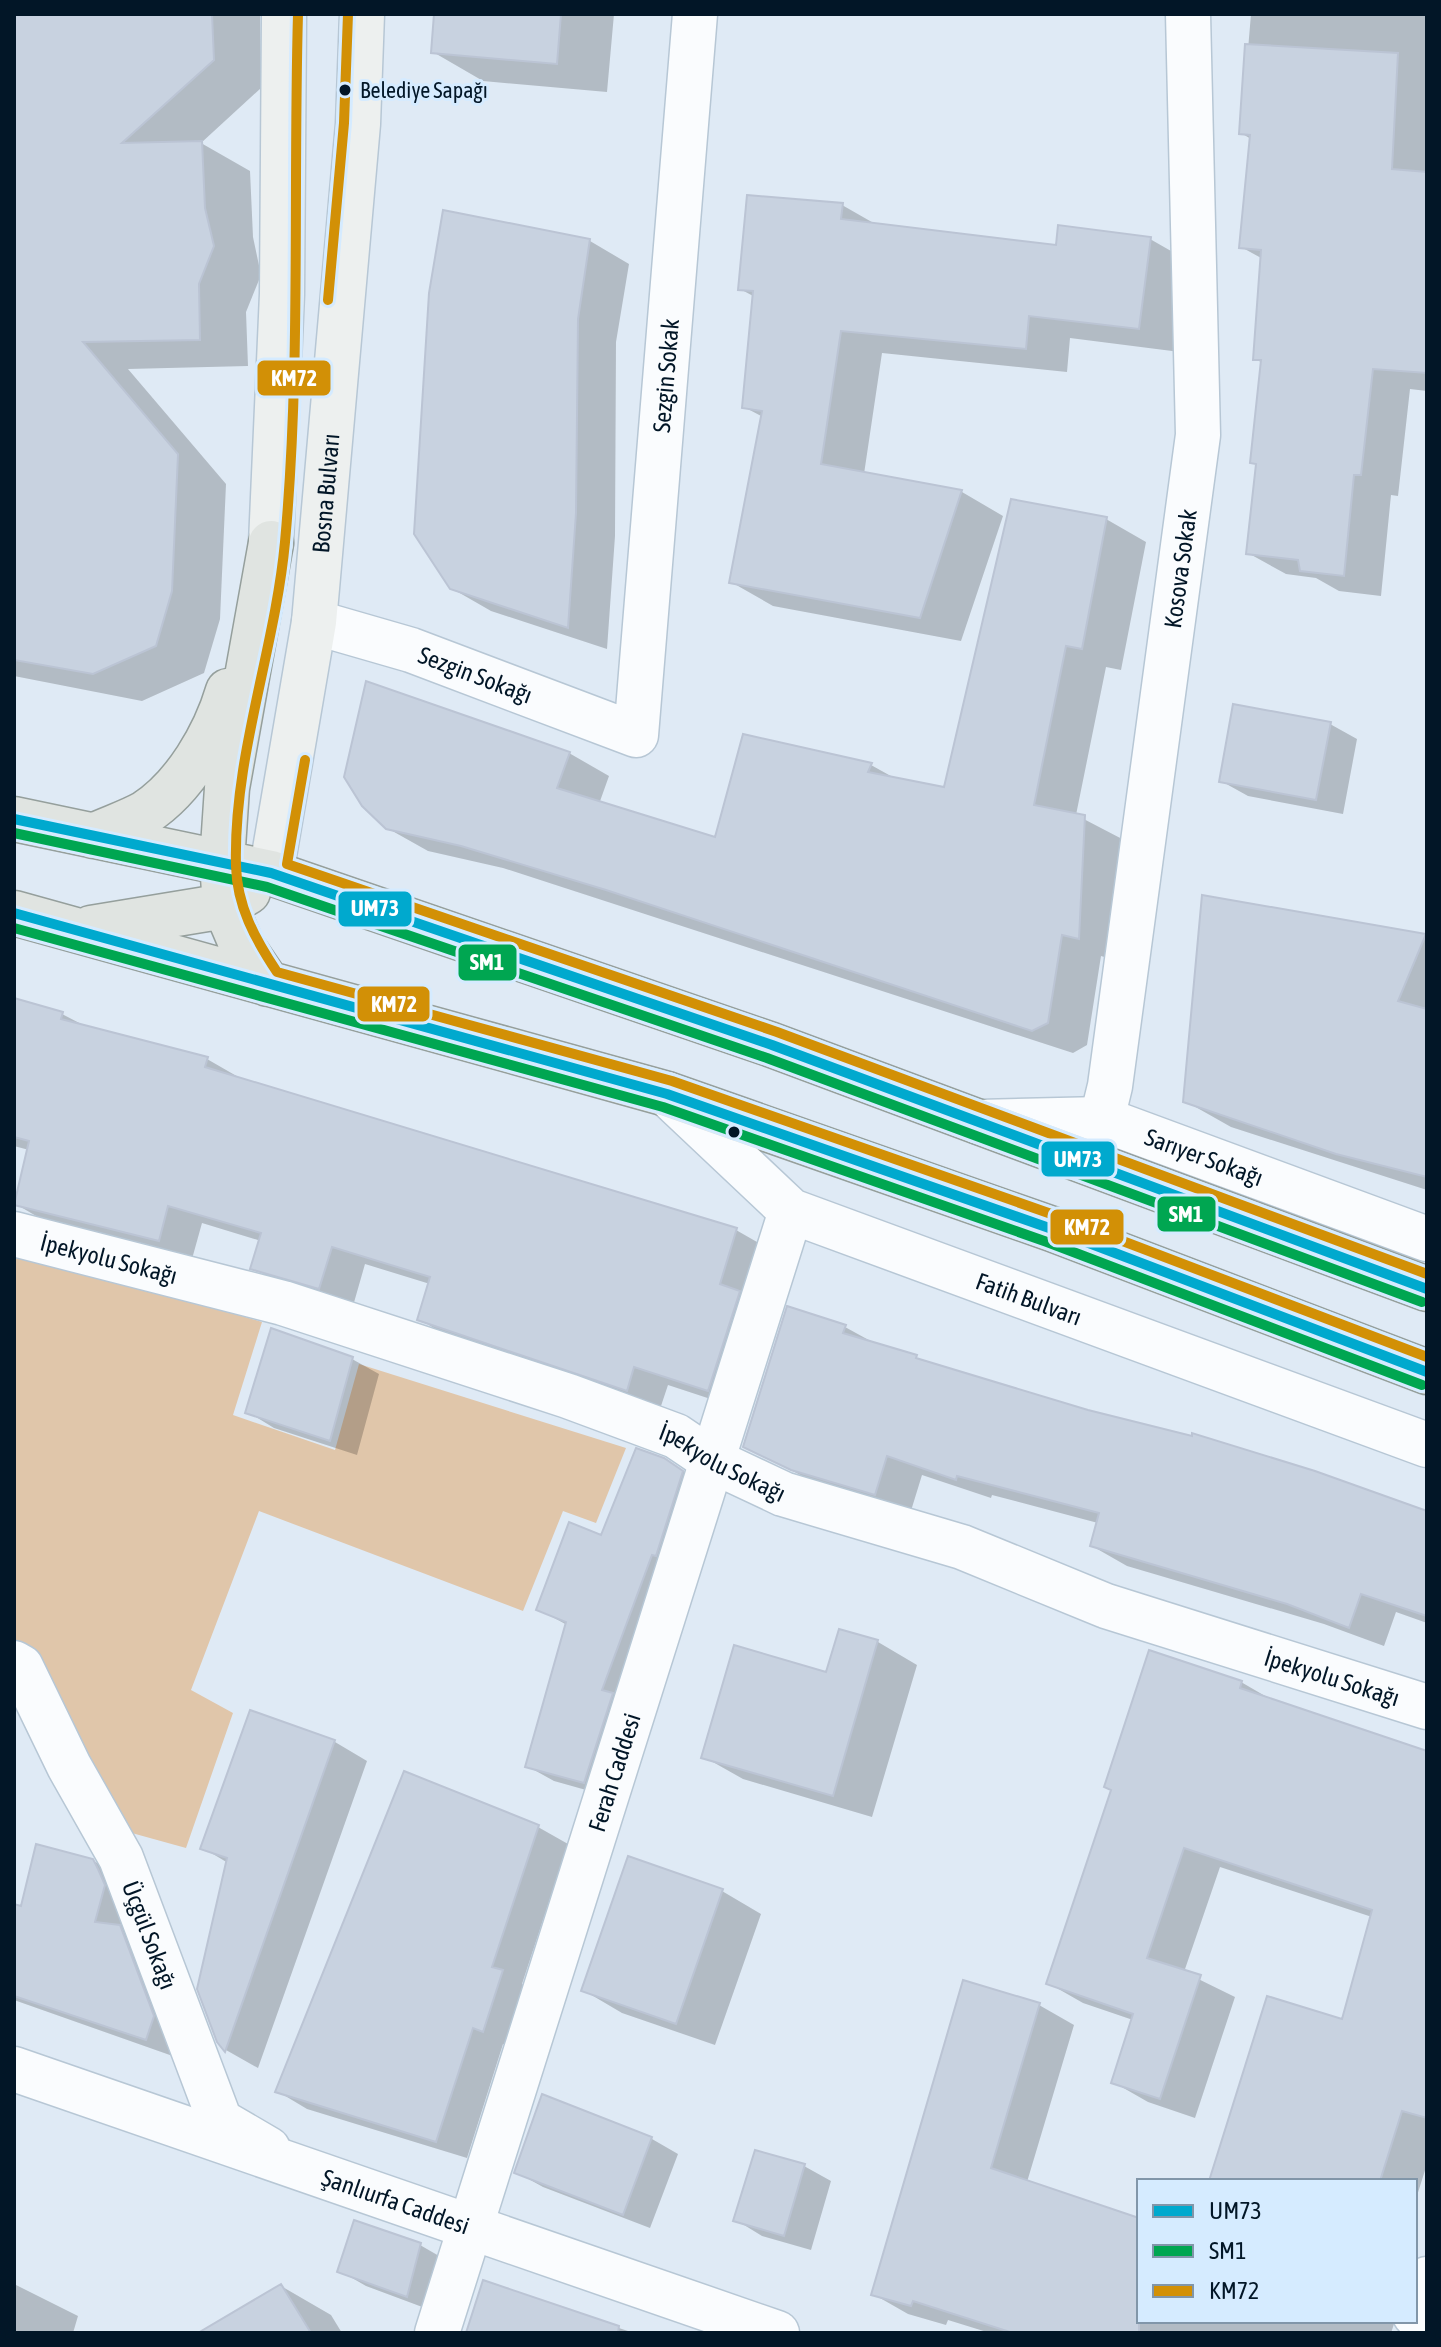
<svg xmlns="http://www.w3.org/2000/svg" width="1441" height="2347" viewBox="0 0 1441 2347" font-family="'Asap Condensed',sans-serif">
  <style>
    .green { fill: #e0c6aa }
    .shadow { fill: #0003 }
    .building { fill: #c8d2e0; stroke: #bbc4d4; stroke-width: 2 }
    .lines { fill: none; stroke-linecap: round; stroke-linejoin: round }
    .minor-casing { stroke: #b7c7d5; stroke-width: 47 }
    .tertiary-casing { stroke: #b7c7d5; stroke-width: 47 }
    .secondary-casing { stroke: #b7c7d5; stroke-width: 47 }
    .primary-casing { stroke: #959f9c; stroke-width: 47 }
    .minor { stroke: #fafcfe; stroke-width: 44 }
    .tertiary { stroke: #fafcfe; stroke-width: 44 }
    .secondary { stroke: #edf0ef; stroke-width: 44 }
    .primary { stroke: #e0e4e1; stroke-width: 44 }
    .bus-1-casing { stroke: #d5ebff; stroke-width: 16 }
    .bus-2-casing { stroke: #d5ebff; stroke-width: 16 }
    .bus-3-casing { stroke: #d5ebff; stroke-width: 16 }
    .bus-1 { stroke: #00a9ce; stroke-width: 10 }
    .bus-2 { stroke: #00a651; stroke-width: 10 }
    .bus-3 { stroke: #d29006; stroke-width: 10 }
    .bus-dot { fill: #021627; stroke: #d5ebff; stroke-width: 3 }
    .labels { text-anchor: middle; dominant-baseline: central; stroke-width: 6; stroke-linejoin: round; paint-order: stroke }
    .bus-label { font-size: 22px; fill: #021627; stroke: #d5ebff; text-anchor: start }
    .street-label { font-size: 24px; fill: #021627; stroke: #d5ebff }
    .line-badge { stroke: #d5ebff; stroke-width: 3 }
    .badge-label { font-size: 22px; text-anchor: middle; font-weight: bold; fill: #fff }
  </style>
  <rect width="100%" height="100%" fill="#dfeaf5"/>
  <path class="green" d="M 14,1247 L 262,1322 L 233,1415 L 335,1450 L 359,1364 L 626,1448 L 596,1523 L 563,1511 L 523,1611 L 259,1511 L 191,1690 L 233,1713 L 186,1848 L 121,1830 L 14,1642 Z"/>
  <path class="shadow" d="M 14,14 L 260,14 L 261,88 L 201,143 L 250,171 L 253,237 L 261,275 L 246,312 L 248,366 L 128,369 L 226,484 L 220,619 L 204,673 L 142,701 L 14,676 Z
    M 436,14 L 614,14 L 607,92 L 483,81 L 433,52 Z
    M 1251,14 L 1427,14 L 1427,391 L 1410,389 L 1398,496 L 1391,495 L 1381,596 L 1339,591 L 1316,578 L 1286,574 L 1248,553 L 1258,465 L 1252,462 L 1263,363 L 1255,359 L 1263,259 L 1241,247 L 1251,139 L 1241,133 Z
    M 842,205 L 877,225 L 1057,247 L 1150,239 L 1192,263 L 1180,352 L 1070,338 L 1067,372 L 882,353 L 864,474 L 962,492 L 1003,516 L 961,641 L 773,606 L 731,582 L 763,417 L 744,407 L 755,297 L 740,289 Z
    M 590,241 L 629,264 L 616,342 L 615,536 L 607,649 L 491,611 L 451,588 Z
    M 1106,519 L 1146,542 L 1121,670 L 1106,667 L 1076,815 L 1124,840 L 1118,961 L 1101,956 L 1087,1045 L 1073,1053 L 503,868 L 428,851 L 387,828 L 569,753 L 609,776 L 599,804 L 716,840 L 871,765 L 898,780 L 945,790 Z
    M 1330,724 L 1357,739 L 1343,814 L 1248,796 L 1221,781 Z
    M 1425,936 L 1427,1190 L 1231,1127 L 1185,1101 Z
    M 14,1001 L 62,1014 L 87,1027 L 207,1059 L 240,1078 L 736,1230 L 769,1249 L 741,1409 L 668,1385 L 660,1409 L 452,1339 L 419,1319 L 430,1284 L 365,1264 L 353,1306 L 286,1287 L 253,1268 L 261,1241 L 202,1223 L 192,1259 L 48,1223 L 14,1203 L 29,1150 L 14,1146 Z
    M 845,1327 L 876,1344 L 928,1363 L 1427,1513 L 1427,1623 L 1396,1612 L 1384,1646 L 1324,1624 L 1127,1566 L 1092,1546 L 1098,1523 L 992,1495 L 991,1498 L 922,1475 L 910,1514 L 829,1490 L 745,1446 Z
    M 352,1359 L 379,1374 L 357,1455 L 274,1428 L 248,1412 Z
    M 664,1460 L 692,1476 L 611,1797 L 554,1781 L 527,1766 L 567,1625 L 538,1609 Z
    M 840,1632 L 878,1642 L 917,1665 L 872,1817 L 743,1779 L 704,1757 L 827,1674 Z
    M 1241,1682 L 1277,1703 L 1427,1753 L 1427,2164 L 1415,2202 L 1415,2181 L 1211,2181 L 1344,2022 L 1372,1917 L 1220,1867 L 1184,1972 L 1235,1997 L 1195,2118 L 1148,2102 L 1113,2082 L 1133,2020 L 1083,2003 L 1048,1983 Z
    M 251,1713 L 335,1742 L 367,1761 L 258,2068 L 226,2050 L 219,2041 L 228,1863 L 203,1848 Z
    M 538,1827 L 568,1844 L 522,1984 L 532,1990 L 514,2047 L 503,2044 L 467,2158 L 307,2109 L 277,2091 Z
    M 629,1859 L 722,1891 L 761,1914 L 715,2045 L 622,2013 L 583,1990 Z
    M 92,1860 L 130,1882 L 184,2060 L 14,2000 L 14,1906 L 22,1909 Z
    M 1039,2005 L 1074,2025 L 1027,2182 L 1139,2221 L 1139,2321 L 1395,2321 L 1391,2333 L 990,2333 L 948,2320 L 946,2325 L 908,2314 L 873,2294 Z
    M 544,2097 L 652,2139 L 678,2154 L 650,2228 L 543,2187 L 516,2172 Z
    M 756,2152 L 804,2166 L 831,2181 L 811,2250 L 762,2236 L 736,2220 Z
    M 420,2245 L 446,2260 L 433,2311 L 366,2286 L 340,2271 Z
    M 14,2284 L 78,2316 L 73,2333 L 14,2333 Z
    M 281,2286 L 331,2315 L 342,2333 L 202,2333 Z
    M 495,2287 L 634,2333 L 478,2333 Z"/>
  <path class="building" d="M 14,14 L 212,14 L 214,60 L 122,143 L 202,141 L 205,208 L 214,246 L 199,284 L 200,340 L 83,342 L 178,454 L 172,591 L 156,646 L 93,674 L 14,660 Z
    M 434,14 L 561,14 L 557,64 L 431,53 Z
    M 1245,44 L 1398,53 L 1392,169 L 1427,172 L 1427,373 L 1373,369 L 1361,475 L 1354,475 L 1344,576 L 1300,571 L 1298,560 L 1246,554 L 1256,464 L 1250,463 L 1261,360 L 1253,360 L 1261,250 L 1239,248 L 1250,135 L 1239,134 Z
    M 747,195 L 843,203 L 841,219 L 1056,245 L 1058,225 L 1151,237 L 1139,329 L 1029,316 L 1026,349 L 841,331 L 821,464 L 962,490 L 920,618 L 729,583 L 762,411 L 742,408 L 753,291 L 738,290 Z
    M 443,210 L 590,239 L 578,319 L 576,513 L 568,628 L 450,589 L 414,534 L 429,293 Z
    M 1011,499 L 1107,517 L 1082,649 L 1066,646 L 1034,805 L 1085,815 L 1079,939 L 1062,935 L 1048,1023 L 1032,1031 L 606,890 L 461,846 L 386,829 L 362,806 L 344,777 L 366,681 L 570,752 L 557,788 L 715,837 L 743,734 L 872,763 L 868,772 L 944,787 Z
    M 1233,704 L 1331,722 L 1316,800 L 1219,782 Z
    M 1202,895 L 1426,934 L 1398,1001 L 1427,1009 L 1427,1177 L 1336,1154 L 1183,1102 Z
    M 14,998 L 63,1012 L 61,1019 L 208,1057 L 205,1067 L 737,1228 L 720,1284 L 740,1291 L 708,1391 L 634,1367 L 627,1391 L 417,1320 L 430,1277 L 332,1247 L 319,1289 L 250,1269 L 261,1233 L 168,1206 L 159,1241 L 14,1205 L 29,1141 L 14,1137 Z
    M 787,1306 L 846,1325 L 843,1333 L 917,1355 L 916,1358 L 1088,1410 L 1192,1436 L 1192,1433 L 1315,1471 L 1427,1511 L 1427,1616 L 1361,1594 L 1349,1628 L 1287,1604 L 1090,1546 L 1099,1513 L 957,1476 L 956,1480 L 887,1456 L 875,1495 L 791,1470 L 743,1447 Z
    M 271,1328 L 353,1357 L 330,1441 L 245,1413 Z
    M 636,1448 L 664,1458 L 683,1471 L 656,1556 L 652,1555 L 602,1690 L 613,1693 L 584,1783 L 525,1767 L 566,1622 L 536,1610 L 569,1522 L 601,1535 Z
    M 839,1629 L 878,1640 L 833,1796 L 701,1758 L 734,1645 L 826,1672 Z
    M 1149,1650 L 1242,1681 L 1240,1688 L 1427,1751 L 1427,2118 L 1402,2111 L 1380,2181 L 1209,2181 L 1267,1996 L 1342,2019 L 1372,1910 L 1184,1848 L 1147,1958 L 1201,1975 L 1160,2099 L 1111,2083 L 1133,2014 L 1046,1984 L 1111,1790 L 1104,1787 Z
    M 250,1710 L 335,1740 L 225,2052 L 217,2042 L 197,1989 L 227,1858 L 200,1849 Z
    M 404,1771 L 539,1825 L 492,1967 L 503,1970 L 483,2032 L 473,2028 L 436,2142 L 275,2092 Z
    M 36,1844 L 93,1859 L 98,1869 L 105,1885 L 95,1922 L 120,1925 L 154,2016 L 146,2040 L 14,1996 L 14,1904 L 21,1906 Z
    M 628,1856 L 723,1889 L 676,2024 L 581,1991 Z
    M 963,1980 L 1040,2003 L 991,2168 L 1139,2218 L 1139,2333 L 1013,2333 L 913,2301 L 911,2306 L 871,2295 Z
    M 542,2094 L 652,2137 L 623,2215 L 514,2173 Z
    M 755,2150 L 805,2164 L 784,2236 L 733,2221 Z
    M 354,2220 L 421,2243 L 407,2297 L 337,2272 Z
    M 483,2280 L 619,2326 L 618,2333 L 466,2333 Z
    M 281,2284 L 311,2333 L 198,2333 Z"/>
  <g class="lines">
    <defs>
      <g id="minor">
        <path id="s1" d="M 314,622 L 411,650 L 636,735 L 695,14"/>
        <path id="s2" d="M 667,1094 L 791,1211 L 1427,1445"/>
        <path id="s3" d="M 1102,1119 L 1110,1086 L 1198,435 L 1188,14"/>
        <path id="s4" d="M 979,1122 L 1102,1119 L 1427,1239"/>
        <path id="s5" d="M 14,1234 L 283,1303 L 568,1396 L 676,1436 L 713,1461 L 783,1494 L 962,1547 L 1106,1606 L 1427,1707"/>
        <path id="s6" d="M 14,1663 L 21,1667 L 69,1766 L 121,1858 L 220,2121 L 268,2149"/>
        <path d="M 1415,2315 L 1427,2279"/>
        <path id="s7" d="M 437,2333 L 791,1211"/>
      </g>
      <g id="tertiary">
        <path id="s8" d="M 14,2069 L 777,2333"/>
      </g>
      <g id="secondary">
        <path d="M 271,543 L 282,294 L 284,14"/>
        <path id="s9" d="M 271,873 L 314,622 L 358,124 L 362,14"/>
      </g>
      <path id="primary" d="M 14,819 L 271,873 L 772,1045 L 1427,1289
        M 93,836 C 110,828 129,822 145,813 C 185,787 215,735 228,691
        M 14,913 L 667,1094 L 1052,1229 L 1427,1372
        M 91,928 L 225,906 L 248,892
        M 268,984 L 242,946 L 225,906 L 222,862 L 227,788 L 271,543"/>
    </defs>
    <use href="#minor" class="minor-casing"/>
    <use href="#tertiary" class="tertiary-casing"/>
    <use href="#secondary" class="secondary-casing"/>
    <use href="#primary" class="primary-casing"/>
    <use href="#minor" class="minor"/>
    <use href="#tertiary" class="tertiary"/>
    <use href="#secondary" class="secondary"/>
    <use href="#primary" class="primary"/>
    <defs>
      <path id="bus-1" d="M 14,819 L 271,873 L 772,1045 L 1427,1289
        M 14,913 L 667,1094 L 1052,1229 L 1427,1372"/>
      <path id="bus-2" d="M 14,833 L 267,887 L 767,1058 L 1422,1302
        M 14,928 L 663,1107 L 1047,1242 L 1422,1385"/>
      <path id="bus-3" d="M 298,14 C 293,190 301,367 285,542 C 275,650 233,757 236,866 C 237,906 255,939 277,972 L 672,1081 L 1057,1216 L 1427,1357
        M 328,300 L 344,123 L 348,14
        M 305,760 L 287,864 L 777,1032 L 1427,1274"/>
    </defs>
    <use href="#bus-1" class="bus-1-casing"/>
    <use href="#bus-2" class="bus-2-casing"/>
    <use href="#bus-3" class="bus-3-casing"/>
    <use href="#bus-1" class="bus-1"/>
    <use href="#bus-2" class="bus-2"/>
    <use href="#bus-3" class="bus-3"/>
  </g>
  <g class="bus-dot">
    <circle cx="345" cy="90" r="7"/>
    <circle cx="734" cy="1132" r="7"/>
  </g>
  <g class="labels">
    <g class="bus-label">
      <text x="360" y="90">Belediye Sapağı</text>
    </g>
    <g class="street-label">
      <text stroke="none"><textPath href="#s1" startOffset="702">Sezgin Sokak</textPath></text>
      <text stroke="none"><textPath href="#s9" startOffset="384">Bosna Bulvarı</textPath></text>
      <text stroke="none"><textPath href="#s3" startOffset="556">Kosova Sokak</textPath></text>
      <text stroke="none"><textPath href="#s1" startOffset="170">Sezgin Sokağı</textPath></text>
      <text stroke="none"><textPath href="#s4" startOffset="232">Sarıyer Sokağı</textPath></text>
      <text stroke="none"><textPath href="#s5" startOffset="98">İpekyolu Sokağı</textPath></text>
      <text stroke="none"><textPath href="#s2" startOffset="424">Fatih Bulvarı</textPath></text>
      <text stroke="none"><textPath href="#s5" startOffset="746">İpekyolu Sokağı</textPath></text>
      <text stroke="none"><textPath href="#s5" startOffset="1394">İpekyolu Sokağı</textPath></text>
      <text stroke="none"><textPath href="#s7" startOffset="588">Ferah Caddesi</textPath></text>
      <text stroke="none"><textPath href="#s6" startOffset="306">Üçgül Sokağı</textPath></text>
      <text stroke="none"><textPath href="#s8" startOffset="404">Şanlıurfa Caddesi</textPath></text>
    </g>
  </g>
  <g class="line-badge">
    <rect x="256" y="359" width="76" height="38" rx="8" fill="#d29006"/>
    <rect x="337" y="890" width="76" height="38" rx="8" fill="#00a9ce"/>
    <rect x="457" y="943" width="61" height="39" rx="8" fill="#00a651"/>
    <rect x="356" y="985" width="75" height="38" rx="8" fill="#d29006"/>
    <rect x="1040" y="1140" width="76" height="38" rx="8" fill="#00a9ce"/>
    <rect x="1156" y="1195" width="61" height="38" rx="8" fill="#00a651"/>
    <rect x="1049" y="1208" width="76" height="38" rx="8" fill="#d29006"/>
  </g>
  <g class="badge-label">
    <text x="294" y="386">KM72</text>
    <text x="375" y="916">UM73</text>
    <text x="487" y="970">SM1</text>
    <text x="394" y="1012">KM72</text>
    <text x="1078" y="1167">UM73</text>
    <text x="1186" y="1222">SM1</text>
    <text x="1087" y="1235">KM72</text>
  </g>
  <rect width="1441" height="2347" fill="none" stroke="#021627" stroke-width="32"/>
  <rect x="1137" y="2179" width="280" height="144" fill="#d5ebff" stroke="#8196a9" stroke-width="2"/>
  <rect x="1153" y="2205" width="40" height="12" fill="#00a9ce" stroke="#8196a9" stroke-width="2"/>
  <text x="1209" y="2219" font-size="24" fill="#021627">UM73</text>
  <rect x="1153" y="2245" width="40" height="12" fill="#00a651" stroke="#8196a9" stroke-width="2"/>
  <text x="1209" y="2259" font-size="24" fill="#021627">SM1</text>
  <rect x="1153" y="2285" width="40" height="12" fill="#d29006" stroke="#8196a9" stroke-width="2"/>
  <text x="1209" y="2299" font-size="24" fill="#021627">KM72</text>
</svg>
